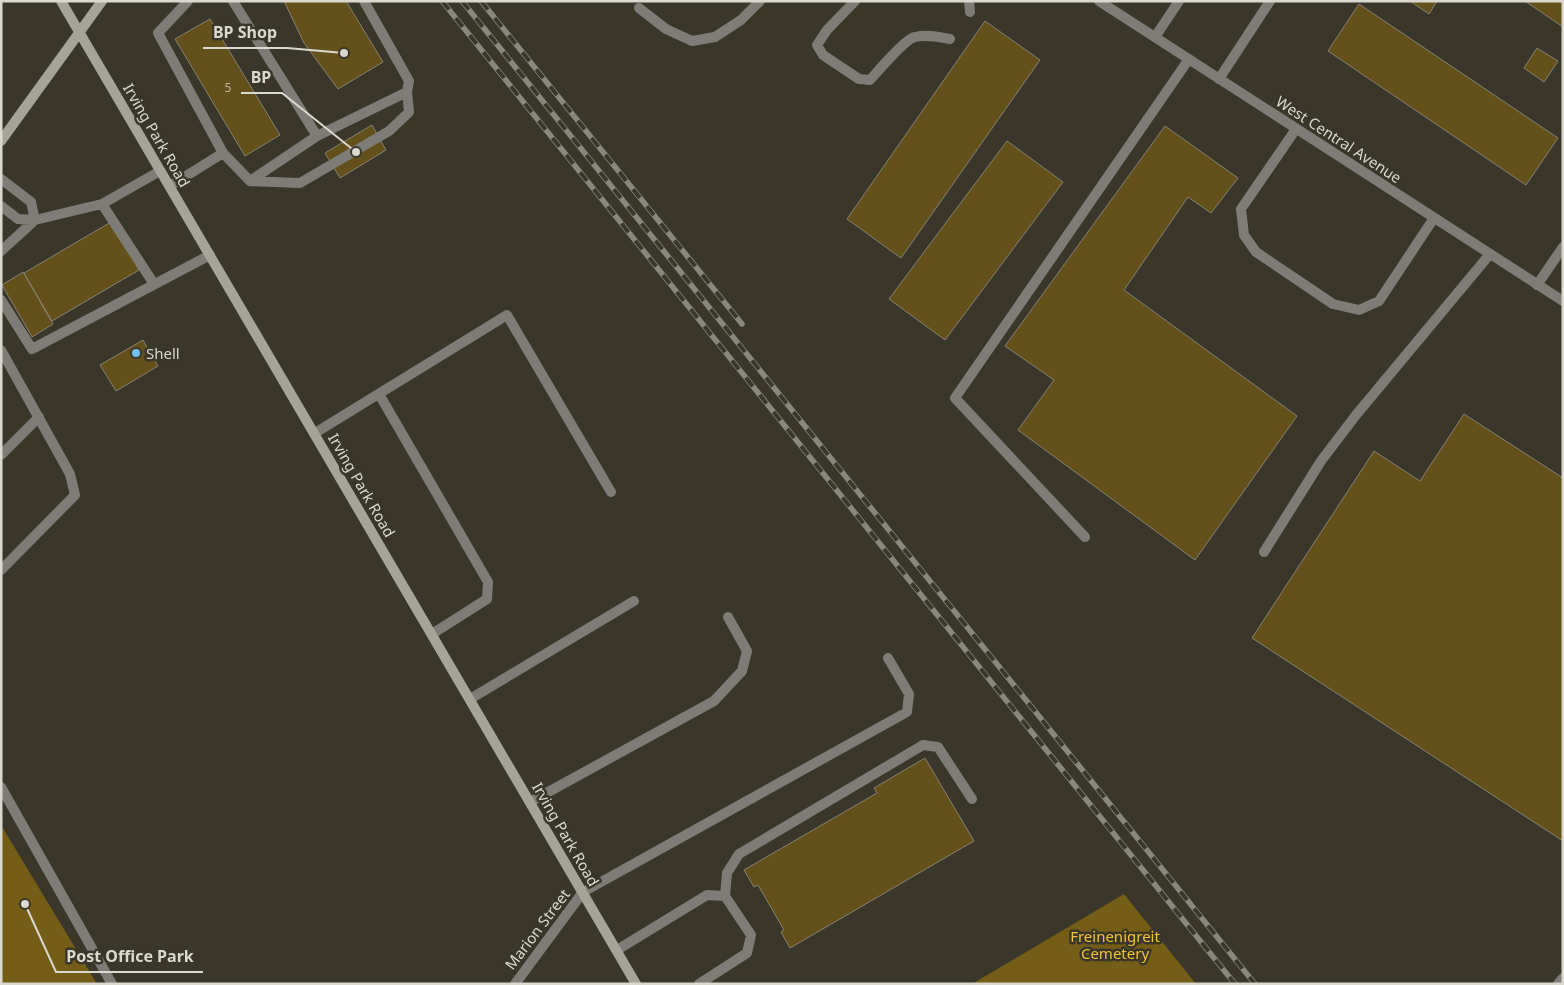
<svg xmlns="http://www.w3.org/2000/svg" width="1564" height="985" viewBox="0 0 1564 985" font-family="'Noto Sans',sans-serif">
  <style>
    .green { fill: #745d16 }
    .building { fill: #63501a; stroke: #878274 }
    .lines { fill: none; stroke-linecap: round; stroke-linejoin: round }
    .service { stroke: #7e7c76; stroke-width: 10 }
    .minor { stroke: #7e7c76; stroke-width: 10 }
    .tertiary { stroke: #7e7c76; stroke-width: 10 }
    .secondary { stroke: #a6a399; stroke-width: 10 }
    .rail-casing { stroke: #8a877c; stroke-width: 5.5 }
    .rail { stroke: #3a3629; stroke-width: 4; stroke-dasharray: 11; stroke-linecap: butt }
    .poi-dot { fill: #73c1f5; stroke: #3a3629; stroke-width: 2 }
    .labels { text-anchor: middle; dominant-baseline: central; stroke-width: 5; stroke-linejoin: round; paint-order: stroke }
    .number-label { font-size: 12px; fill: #bdb6a2 }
    .street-label { font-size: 15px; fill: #dbd8d0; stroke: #3a3629 }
    .poi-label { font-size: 15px; fill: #dbd8d0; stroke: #3a3629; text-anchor: start }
    .park-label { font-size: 15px; fill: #f0c336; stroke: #3a3629 }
    .leader { fill: none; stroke: #dbd8d0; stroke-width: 2 }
    .callout-dot { fill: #dbd8d0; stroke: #3a3629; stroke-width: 2 }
    .callout-label { font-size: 16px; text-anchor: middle; font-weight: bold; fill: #dbd8d0; stroke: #3a3629; stroke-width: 5; stroke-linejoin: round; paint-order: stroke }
  </style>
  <rect width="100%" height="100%" fill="#3a3629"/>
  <path class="green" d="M 1,825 L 97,984 L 1,984 Z
    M 1124,894 L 1196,984 L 972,984 Z"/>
  <path class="building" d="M 284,1 L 346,1 L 383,62 L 338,89 L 304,43 Z
    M 1410,1 L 1437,1 L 1429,14 Z
    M 1525,1 L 1563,1 L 1563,27 Z
    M 1359,4 L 1558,138 L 1526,185 L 1328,51 Z
    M 210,19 L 280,135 L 245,156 L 175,39 Z
    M 985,21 L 1040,60 L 901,258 L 847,219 Z
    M 1537,48 L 1558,61 L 1544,82 L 1524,68 Z
    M 372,125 L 386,150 L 340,178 L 325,153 Z
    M 1165,126 L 1238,178 L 1211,213 L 1188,197 L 1124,290 L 1297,416 L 1195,560 L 1018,430 L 1054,380 L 1005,346 Z
    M 1007,141 L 1063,182 L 945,340 L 889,299 Z
    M 111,222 L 139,270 L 52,321 L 24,273 Z
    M 23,272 L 53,324 L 32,337 L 2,285 Z
    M 143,340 L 158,366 L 116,391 L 100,365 Z
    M 1464,414 L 1563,478 L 1563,841 L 1252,638 L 1374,451 L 1420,481 Z
    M 925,758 L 974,841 L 790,948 L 781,932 L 784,930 L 758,885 L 754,887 L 744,870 L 877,793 L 874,788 Z"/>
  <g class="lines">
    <path class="service" d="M 188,1 L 158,33 L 223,153
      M 233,1 L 317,136
      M 855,1 L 827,30 L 817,45 L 823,55 L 859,79 L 870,80 C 879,70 905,39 915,37 C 927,34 939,37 950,39
      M 969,1 L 970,12
      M 639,8 L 666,29 L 692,41 L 715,37 L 741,20 L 760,1
      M 1155,37 L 1179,1
      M 1219,79 L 1270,1
      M 1296,129 L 1241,209 L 1244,235 L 1256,252 L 1333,304 L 1359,310 L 1379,301 L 1434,218
      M 1,179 L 31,202 L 35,220
      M 250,181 L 300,183 L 389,131 L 409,112 L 407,92 L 409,81 L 364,1
      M 170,186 L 223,153 L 250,181 L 317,136 L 407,92
      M 102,204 L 160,171
      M 1,206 L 18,219 L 35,220 L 102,204 L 154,284
      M 1,251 L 35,220
      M 1,300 L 32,349 L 210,255
      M 1,350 L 70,474 L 75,495 L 1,570
      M 379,394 L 488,582 L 487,599 L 432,634
      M 315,433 L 507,315 L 611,492
      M 1,455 L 39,417
      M 1085,537 L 955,398 L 1189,59
      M 1264,552 L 1321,461 L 1356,415 L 1490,254
      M 470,699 L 634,601
      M 530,802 L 714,701 L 742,671 L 747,651 L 728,617
      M 583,892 L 907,712 L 909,694 L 888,658
      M 617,950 L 707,895 L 725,896
      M 699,984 L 747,953 L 751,935 L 725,896 L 727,873 L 739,854 L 923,745 L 938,747 L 972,799
      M 1558,984 L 1563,978"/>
    <path class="minor" d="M 1537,285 L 1563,247
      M 1,787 L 112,984
      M 515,984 L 583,892"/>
    <path class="tertiary" d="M 1099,1 L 1563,301"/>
    <path class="secondary" d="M 61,1 L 636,984
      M 1,141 L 102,1"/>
    <defs>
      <path id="rail" d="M 442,1 L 1235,984
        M 462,1 L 1255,984
        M 481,1 L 742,324"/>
    </defs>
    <use href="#rail" class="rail-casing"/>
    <use href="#rail" class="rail"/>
  </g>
  <circle class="poi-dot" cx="136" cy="353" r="5"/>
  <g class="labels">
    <g class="number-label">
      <text x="228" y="87">5</text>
    </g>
    <g class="street-label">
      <text transform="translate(157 135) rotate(60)">Irving Park Road</text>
      <text transform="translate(1339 139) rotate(33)">West Central Avenue</text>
      <text transform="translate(362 485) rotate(60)">Irving Park Road</text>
      <text transform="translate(566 834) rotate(60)">Irving Park Road</text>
      <text transform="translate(537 929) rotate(-53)">Marion Street</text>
    </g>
    <g class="poi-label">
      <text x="146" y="353">Shell</text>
    </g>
    <g class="park-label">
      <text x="1115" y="936">Freinenigreit<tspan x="1115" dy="17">Cemetery</tspan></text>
    </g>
  </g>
  <path class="leader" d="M344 53L287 48H203M356 152L282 93H241M25 904L56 972H203"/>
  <g class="callout-dot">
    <circle cx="344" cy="53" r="5"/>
    <circle cx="356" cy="152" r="5"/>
    <circle cx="25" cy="904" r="5"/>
  </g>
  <g class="callout-label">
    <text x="245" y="38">BP Shop</text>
    <text x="261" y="83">BP</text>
    <text x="130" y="962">Post Office Park</text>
  </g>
  <rect width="1564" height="985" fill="none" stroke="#dbd8d0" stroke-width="5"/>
</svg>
